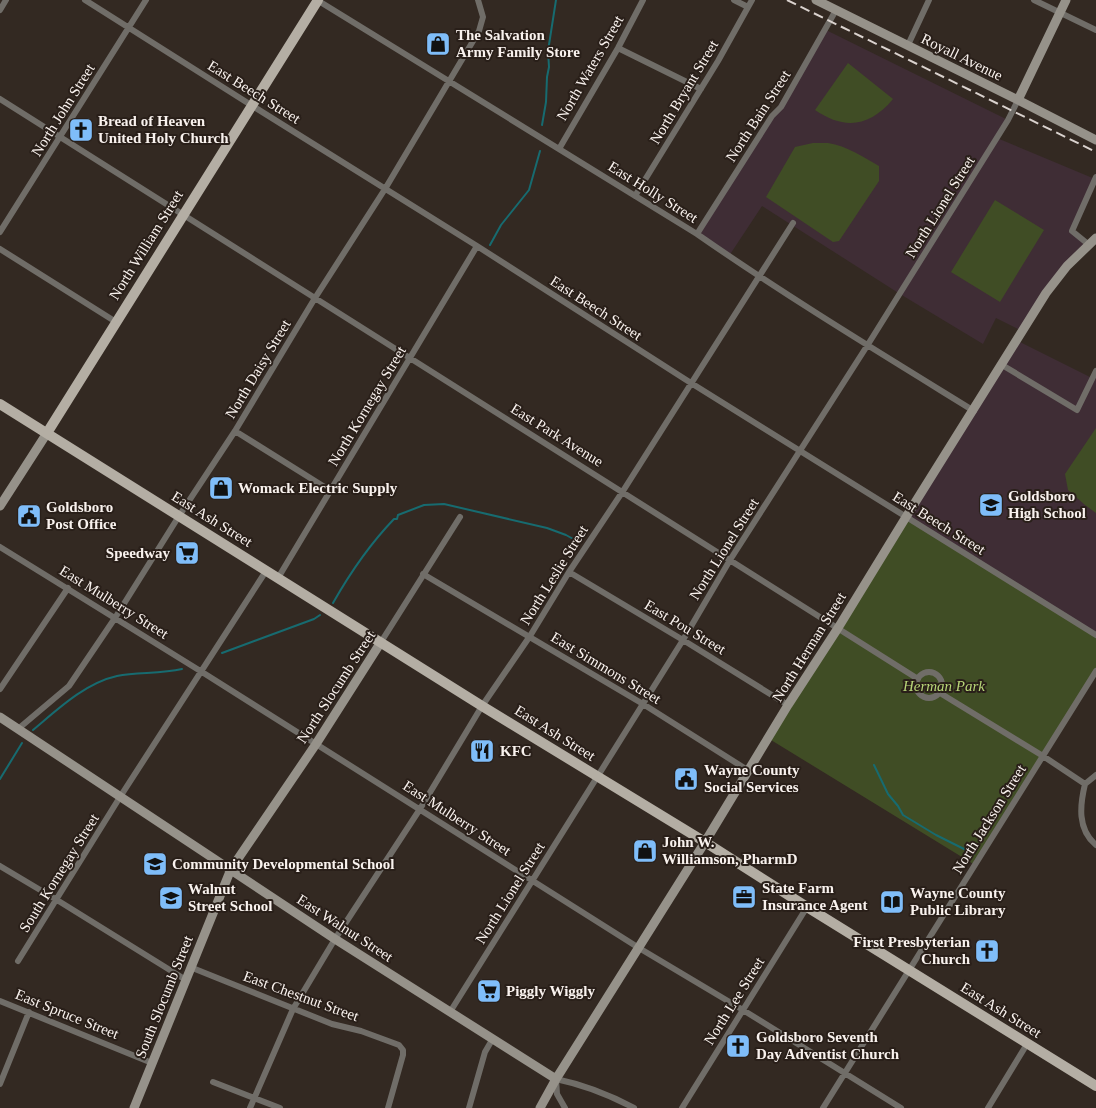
<svg xmlns="http://www.w3.org/2000/svg" width="1096" height="1108" viewBox="0 0 1096 1108" font-family="'Times New Roman',serif">
  <style>
    .education { fill: #3f2d35 }
    .green { fill: #404d25 }
    .lines { fill: none; stroke-linecap: round; stroke-linejoin: round }
    .stream { stroke: #176b70; stroke-width: 2 }
    .street { stroke: #706d68; stroke-width: 6 }
    .secondary { stroke: #96928a; stroke-width: 9 }
    .primary { stroke: #b4aea4; stroke-width: 10 }
    .rail { stroke: #dad2ce; stroke-width: 2; stroke-dasharray: 10 5; stroke-linecap: butt }
    .labels { text-anchor: middle; dominant-baseline: central; stroke-width: 4; stroke-linejoin: round; paint-order: stroke }
    .poi-label { font-size: 15px; font-weight: bold; fill: #f9f2ee; stroke: #291f19; text-anchor: start }
    .street-label { font-size: 15px; fill: #f9f2ee; stroke: #291f19 }
    .park-label { font-size: 15px; font-style: italic; fill: #b8d678; stroke: #291f19 }
  </style>
  <rect width="100%" height="100%" fill="#332922"/>
  <path class="education" d="M 826,30 L 1008,120 L 997,138 L 1095,179 L 1072,231 L 1088,244 L 1022,331 L 996,318 L 983,344 L 900,294 L 762,206 L 729,256 L 697,234 Z
    M 1016,340 L 1092,378 L 1096,372 L 1096,635 L 906,517 Z"/>
  <path class="green" d="M 848,63 L 893,99 C 870,127 844,130 815,110 Z
    M 813,143 C 818,143 823,143 828,143 C 847,146 863,157 879,166 L 879,181 L 839,241 L 833,242 L 766,197 L 795,147 Z
    M 995,200 L 1044,230 L 1000,302 L 951,272 Z
    M 1096,428 L 1096,513 L 1085,505 L 1068,490 L 1065,474 Z
    M 906,517 L 1096,635 L 1096,671 L 975,865 L 771,740 Z"/>
  <g class="lines">
    <path class="stream" d="M 542,125 L 546,102 L 547,77 L 549,67 L 548,51 L 556,0
      M 490,245 L 501,225 L 529,190 L 540,151
      M 333,603 C 350,573 370,544 394,519 L 397,519 L 398,515 L 424,505 L 444,504 L 547,528 L 566,535 L 575,540
      M 222,653 L 314,619 L 320,615
      M 33,730 C 57,710 85,683 117,676 C 138,672 160,674 182,669
      M 874,765 L 888,794 L 898,806 L 903,815 L 936,835 L 974,854
      M 0,779 L 22,743"/>
    <path class="street" d="M 85,0 L 251,105 L 477,246 L 691,383 L 1096,635
      M 317,0 L 697,234 C 786,296 880,353 974,411
      M 734,0 L 748,7
      M 1034,0 L 1096,30
      M 0,10 L 6,0
      M 908,45 L 929,0
      M 618,48 L 701,89
      M 0,99 L 918,679
      M 559,149 L 618,48 L 643,0
      M 635,196 L 718,61 L 752,0
      M 0,232 L 146,0
      M 697,234 L 772,116 L 781,107 L 836,10
      M 1088,244 L 1072,231 L 1096,177
      M 0,249 L 116,322
      M 1002,365 L 1077,410 L 1096,371
      M 235,431 L 331,491
      M 0,547 L 202,672 L 639,948 L 743,1010 L 901,1108
      M 569,572 L 683,640 L 788,705
      M 423,574 L 643,704 L 749,771
      M 278,578 L 477,246
      M 381,642 L 460,517
      M916 685a13 13 0 1 1 26 0a13 13 0 1 1-26 0Z
      M 0,689 L 68,588
      M 940,693 L 1043,756 L 1085,784
      M 18,729 L 69,686 L 115,618 L 179,516 L 235,431 L 315,298 L 385,189 L 479,31 L 483,17 L 478,0
      M 1085,784 C 1080,805 1077,829 1096,845
      M 1085,784 L 1096,775
      M 0,866 L 57,900 L 186,980
      M 18,961 L 120,797 L 266,571
      M 190,967 L 332,1024 L 361,1031 L 399,1045 L 403,1050 L 403,1055 L 388,1108
      M 0,1001 L 152,1063
      M 450,1012 L 683,640 L 730,560 L 867,346 L 1008,120 L 1018,100
      M 213,1082 L 280,1108
      M 0,1084 L 29,1012
      M 250,1108 L 293,1009 L 335,939 L 420,809 L 482,706 L 530,636 L 569,572 L 623,491 L 793,223
      M 469,1108 L 485,1052 L 492,1040
      M 565,1108 L 557,1094 L 556,1079 C 585,1085 608,1094 634,1108
      M 682,1108 L 807,907
      M 823,1108 L 1096,671
      M 988,1108 L 1027,1044"/>
    <path class="secondary" d="M 816,0 L 1018,100 L 1096,140
      M 1018,100 L 1066,0
      M 0,506 L 47,433
      M 0,717 L 335,939 L 556,1079
      M 134,1108 L 231,869 L 316,744 L 381,642
      M 540,1108 L 556,1079 L 705,842 L 788,705 L 838,628 L 906,517 L 1046,293 L 1067,266 L 1096,238"/>
    <path class="primary" d="M 0,404 L 482,706 L 705,842 L 807,907 L 1096,1086
      M 47,433 L 318,0"/>
    <path class="rail" d="M 787,0 L 1096,152"/>
  </g>
  <defs>
    <symbol id="shop-square" viewBox="-11 -11 22 22"><rect x="-9" y="-9" width="18" height="18" rx="4" fill="#7fbdf9" stroke="#291f19"/><path d="M-5-2.5h2.3a2.7 3.5 0 0 1 5.4 0H5L5.5 6h-11ZM-1.5-2.5h3a1.5 2.3 0 0 0-3 0Z" fill="#111"/></symbol>
    <symbol id="church-square" viewBox="-11 -11 22 22"><rect x="-9" y="-9" width="18" height="18" rx="4" fill="#7fbdf9" stroke="#291f19"/><path d="M-1.2-6h2.4v3.5h3.3v2.4h-3.3V6h-2.4V-.1h-3.3v-2.4h3.3Z" fill="#111"/></symbol>
    <symbol id="school-square" viewBox="-11 -11 22 22"><rect x="-9" y="-9" width="18" height="18" rx="4" fill="#7fbdf9" stroke="#291f19"/><path d="M0-5L7-2L0 1L-7-2ZM-4 1L0 2.5L4 1V4Q0 6-4 4Z" fill="#111"/></symbol>
    <symbol id="civic-square" viewBox="-11 -11 22 22"><rect x="-9" y="-9" width="18" height="18" rx="4" fill="#7fbdf9" stroke="#291f19"/><path d="M-.6-6.5H3V-4.5H.6V-3L4-1V1h2V6H-6V1h2V-1L-.6-3ZM-1.2 2.5V6h2.4V2.5Z" fill="#111"/></symbol>
    <symbol id="supermarket-square" viewBox="-11 -11 22 22"><rect x="-9" y="-9" width="18" height="18" rx="4" fill="#7fbdf9" stroke="#291f19"/><path d="M-6-5.5h2.5l.6 2H6L4.5 2H-2.5L-4.4-4H-6ZM-1.5 3.2a1.3 1.3 0 1 0 .1 0ZM3 3.2a1.3 1.3 0 1 0 .1 0Z" fill="#111"/></symbol>
    <symbol id="restaurant-square" viewBox="-11 -11 22 22"><rect x="-9" y="-9" width="18" height="18" rx="4" fill="#7fbdf9" stroke="#291f19"/><path d="M-5-6h1v4h1v-4h1v4h1v-4h1v5L-1.5 .5V6h-2V.5L-5-1ZM5-6V6H3V1.5H1.5Q1.5-4 5-6Z" fill="#111"/></symbol>
    <symbol id="office-square" viewBox="-11 -11 22 22"><rect x="-9" y="-9" width="18" height="18" rx="4" fill="#7fbdf9" stroke="#291f19"/><path d="M-6-3h4V-5.5h4V-3h4V5H-6ZM-1-4.5V-3h2v-1.5ZM-6 0V1H6V0Z" fill="#111"/></symbol>
    <symbol id="library-square" viewBox="-11 -11 22 22"><rect x="-9" y="-9" width="18" height="18" rx="4" fill="#7fbdf9" stroke="#291f19"/><path d="M-6-4Q-3-5.5-.7-3.5V5Q-3 3-6 4ZM6-4Q3-5.5 .7-3.5V5Q3 3 6 4Z" fill="#111"/></symbol>
  </defs>
  <g fill-rule="evenodd">
    <use href="#shop-square" x="424" y="30" width="28" height="28"/>
    <use href="#church-square" x="67" y="116" width="28" height="28"/>
    <use href="#shop-square" x="207" y="474" width="28" height="28"/>
    <use href="#school-square" x="977" y="491" width="28" height="28"/>
    <use href="#civic-square" x="15" y="502" width="28" height="28"/>
    <use href="#supermarket-square" x="173" y="539" width="28" height="28"/>
    <use href="#restaurant-square" x="468" y="737" width="28" height="28"/>
    <use href="#civic-square" x="672" y="765" width="28" height="28"/>
    <use href="#shop-square" x="631" y="837" width="28" height="28"/>
    <use href="#school-square" x="141" y="850" width="28" height="28"/>
    <use href="#office-square" x="730" y="883" width="28" height="28"/>
    <use href="#school-square" x="157" y="884" width="28" height="28"/>
    <use href="#library-square" x="878" y="888" width="28" height="28"/>
    <use href="#church-square" x="973" y="937" width="28" height="28"/>
    <use href="#supermarket-square" x="475" y="977" width="28" height="28"/>
    <use href="#church-square" x="724" y="1032" width="28" height="28"/>
  </g>
  <g class="labels">
    <g class="poi-label">
      <text x="456" y="35">The Salvation<tspan x="456" dy="17">Army Family Store</tspan></text>
      <text x="98" y="121">Bread of Heaven<tspan x="98" dy="17">United Holy Church</tspan></text>
      <text x="238" y="488">Womack Electric Supply</text>
      <text x="1008" y="496">Goldsboro<tspan x="1008" dy="17">High School</tspan></text>
      <text x="46" y="507">Goldsboro<tspan x="46" dy="17">Post Office</tspan></text>
      <text x="170" y="553" text-anchor="end">Speedway</text>
      <text x="500" y="751">KFC</text>
      <text x="704" y="770">Wayne County<tspan x="704" dy="17">Social Services</tspan></text>
      <text x="662" y="842">John W.<tspan x="662" dy="17">Williamson, PharmD</tspan></text>
      <text x="172" y="864">Community Developmental School</text>
      <text x="762" y="888">State Farm<tspan x="762" dy="17">Insurance Agent</tspan></text>
      <text x="188" y="889">Walnut<tspan x="188" dy="17">Street School</tspan></text>
      <text x="910" y="893">Wayne County<tspan x="910" dy="17">Public Library</tspan></text>
      <text x="970" y="942" text-anchor="end">First Presbyterian<tspan x="970" dy="17">Church</tspan></text>
      <text x="506" y="991">Piggly Wiggly</text>
      <text x="756" y="1037">Goldsboro Seventh<tspan x="756" dy="17">Day Adventist Church</tspan></text>
    </g>
    <g class="street-label">
      <text transform="translate(962 57) rotate(26)">Royall Avenue</text>
      <text transform="translate(590 68) rotate(-60)">North Waters Street</text>
      <text transform="translate(254 92) rotate(32)">East Beech Street</text>
      <text transform="translate(684 92) rotate(-59)">North Bryant Street</text>
      <text transform="translate(63 110) rotate(-58)">North John Street</text>
      <text transform="translate(758 116) rotate(-57)">North Bain Street</text>
      <text transform="translate(653 192) rotate(32)">East Holly Street</text>
      <text transform="translate(940 207) rotate(-58)">North Lionel Street</text>
      <text transform="translate(146 245) rotate(-58)">North William Street</text>
      <text transform="translate(596 308) rotate(33)">East Beech Street</text>
      <text transform="translate(258 369) rotate(-59)">North Daisy Street</text>
      <text transform="translate(367 406) rotate(-59)">North Kornegay Street</text>
      <text transform="translate(557 435) rotate(32)">East Park Avenue</text>
      <text transform="translate(212 519) rotate(32)">East Ash Street</text>
      <text transform="translate(939 523) rotate(32)">East Beech Street</text>
      <text transform="translate(724 549) rotate(-58)">North Lionel Street</text>
      <text transform="translate(554 575) rotate(-58)">North Leslie Street</text>
      <text transform="translate(114 602) rotate(32)">East Mulberry Street</text>
      <text transform="translate(685 627) rotate(31)">East Pou Street</text>
      <text transform="translate(809 647) rotate(-58)">North Herman Street</text>
      <text transform="translate(606 668) rotate(31)">East Simmons Street</text>
      <text transform="translate(336 687) rotate(-57)">North Slocumb Street</text>
      <text transform="translate(555 733) rotate(32)">East Ash Street</text>
      <text transform="translate(457 818) rotate(33)">East Mulberry Street</text>
      <text transform="translate(989 819) rotate(-58)">North Jackson Street</text>
      <text transform="translate(59 873) rotate(-58)">South Kornegay Street</text>
      <text transform="translate(510 893) rotate(-58)">North Lionel Street</text>
      <text transform="translate(345 928) rotate(33)">East Walnut Street</text>
      <text transform="translate(301 996) rotate(20)">East Chestnut Street</text>
      <text transform="translate(164 997) rotate(-68)">South Slocumb Street</text>
      <text transform="translate(734 1001) rotate(-58)">North Lee Street</text>
      <text transform="translate(1001 1010) rotate(32)">East Ash Street</text>
      <text transform="translate(67 1014) rotate(22)">East Spruce Street</text>
    </g>
    <g class="park-label">
      <text x="944" y="686">Herman Park</text>
    </g>
  </g>
</svg>
